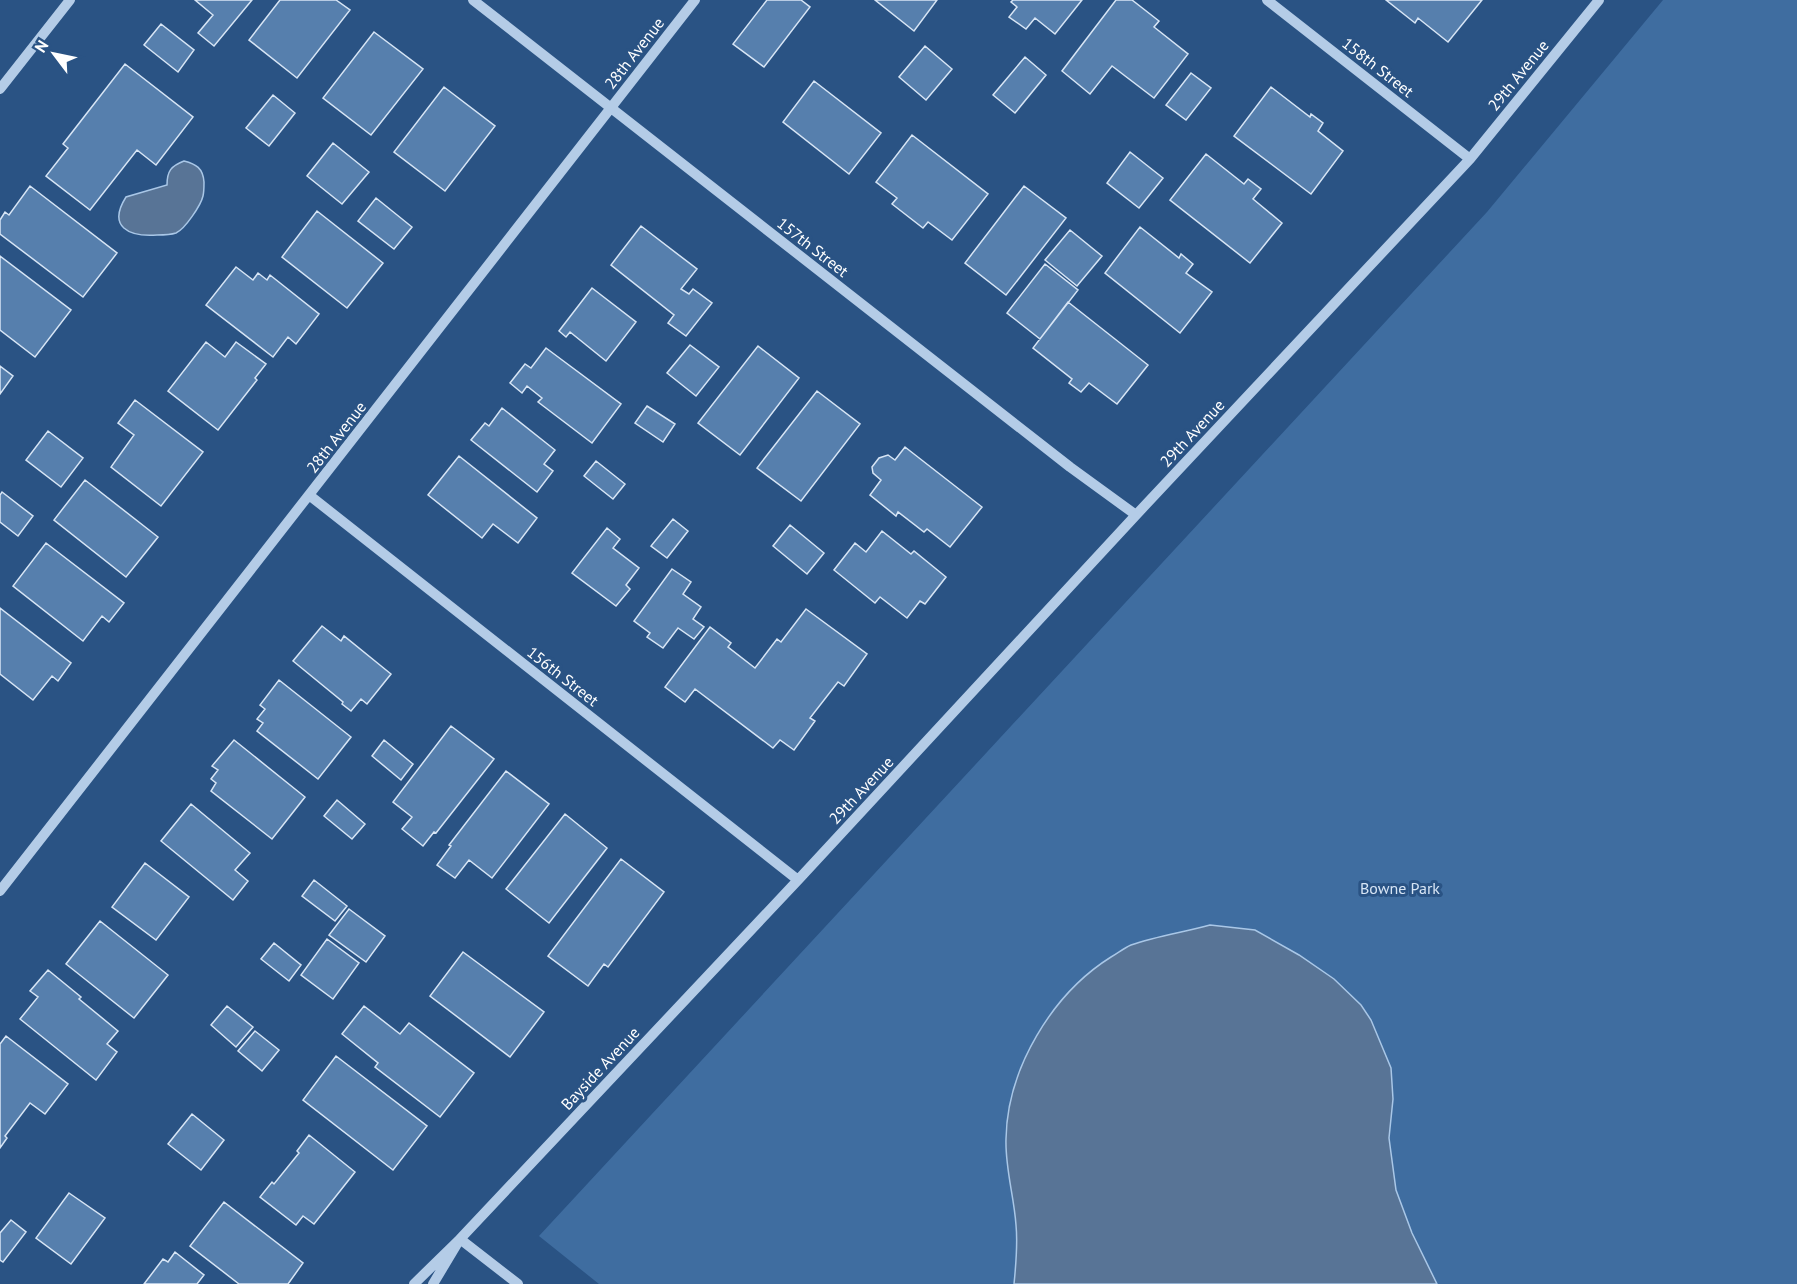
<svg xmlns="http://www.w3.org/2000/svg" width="1797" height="1284" viewBox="0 0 1797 1284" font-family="'PT Sans',sans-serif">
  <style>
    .green { fill: #3f6da0 }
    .water { fill: #587496; stroke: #a9c7e7; stroke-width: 1.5 }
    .building { fill: #567fad; stroke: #d7e5f5; stroke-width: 1.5 }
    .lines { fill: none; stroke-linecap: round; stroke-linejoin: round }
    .minor { stroke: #b4cce7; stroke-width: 10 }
    .labels { text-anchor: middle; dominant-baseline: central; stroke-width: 6; stroke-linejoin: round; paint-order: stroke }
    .street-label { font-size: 16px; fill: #fff; stroke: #2a5384 }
    .park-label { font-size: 16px; fill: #d7e5f5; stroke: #2a5384 }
  </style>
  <rect width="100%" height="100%" fill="#2a5384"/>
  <path class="green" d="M 1663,0 L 1797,0 L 1797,1284 L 599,1284 L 539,1236 L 1487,212 Z"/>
  <path class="water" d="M 184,161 C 196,164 203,168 204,182 C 204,186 204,192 203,196 C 201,205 185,229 176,233 C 170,235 163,235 157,235 C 129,237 107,227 126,197 L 167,185 C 167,171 171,166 184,161 Z
    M 1210,925 L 1255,930 L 1299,955 L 1334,979 L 1361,1005 L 1371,1020 L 1391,1068 L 1393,1099 L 1389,1138 L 1396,1190 L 1412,1233 L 1437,1284 L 1014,1284 C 1016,1264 1018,1245 1016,1225 C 1014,1196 1005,1168 1006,1139 C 1007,1069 1052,994 1111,957 C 1118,953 1124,948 1131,945 C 1156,936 1185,932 1210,925 Z"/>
  <path class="building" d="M 195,0 L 252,0 L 214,46 L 198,33 L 213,15 Z
    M 280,0 L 336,0 L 350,10 L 297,78 L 249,40 Z
    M 767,0 L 801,0 L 810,7 L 764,67 L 733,44 Z
    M 875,0 L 937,0 L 914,31 Z
    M 1013,0 L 1082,0 L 1055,34 L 1035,18 L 1026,29 L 1009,17 L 1017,7 L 1011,2 Z
    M 1116,0 L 1132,0 L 1159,21 L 1154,27 L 1188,54 L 1154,98 L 1112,66 L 1090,94 L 1062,71 Z
    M 1386,0 L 1482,0 L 1448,42 L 1418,18 L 1415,23 Z
    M 161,24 L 194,50 L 178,72 L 144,45 Z
    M 374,32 L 423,69 L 371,135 L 323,98 Z
    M 925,46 L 952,69 L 926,100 L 899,77 Z
    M 1025,57 L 1046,75 L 1015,113 L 993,95 Z
    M 125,64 L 193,117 L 156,165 L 137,150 L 90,210 L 46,176 L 68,148 L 63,144 Z
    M 1191,73 L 1211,88 L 1186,120 L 1166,105 Z
    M 814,81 L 881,133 L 849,174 L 783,122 Z
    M 444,87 L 495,126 L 445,191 L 394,152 Z
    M 1271,87 L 1310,117 L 1311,114 L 1323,123 L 1318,131 L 1343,151 L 1311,194 L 1234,136 Z
    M 273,95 L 295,113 L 269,146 L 246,128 Z
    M 912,135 L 988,194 L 952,240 L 928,222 L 923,228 L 892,204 L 897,198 L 876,182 Z
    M 333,143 L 369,172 L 342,204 L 307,176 Z
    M 1130,152 L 1163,178 L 1139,208 L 1107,183 Z
    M 1206,154 L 1244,184 L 1248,179 L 1261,189 L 1253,199 L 1282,223 L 1250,263 L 1170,200 Z
    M 30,186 L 117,253 L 83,297 L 0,234 L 0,220 L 5,212 L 9,215 Z
    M 1024,186 L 1066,218 L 1006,295 L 965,263 Z
    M 376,198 L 412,227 L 394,249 L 358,221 Z
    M 317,211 L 383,263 L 347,308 L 282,257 Z
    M 641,226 L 697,269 L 681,289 L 689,294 L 693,289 L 712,303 L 686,336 L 668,323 L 674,315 L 611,265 Z
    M 1140,227 L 1179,258 L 1181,254 L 1193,264 L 1186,273 L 1212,292 L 1180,333 L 1105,273 Z
    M 1070,230 L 1102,256 L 1077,286 L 1045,260 Z
    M 0,256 L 71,310 L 35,357 L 0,330 Z
    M 1045,264 L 1078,290 L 1040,339 L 1007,313 Z
    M 236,267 L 253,280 L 258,273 L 267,280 L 270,275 L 319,314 L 296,344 L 288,337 L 273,357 L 206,305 Z
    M 592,288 L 636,322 L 606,361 L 570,332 L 566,337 L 559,331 Z
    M 1068,302 L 1148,365 L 1117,404 L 1089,383 L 1081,392 L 1069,383 L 1072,379 L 1033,348 Z
    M 206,342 L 225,357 L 236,342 L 266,364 L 255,378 L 257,380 L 218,430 L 168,391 Z
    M 690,345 L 719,367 L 696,396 L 667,373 Z
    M 758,346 L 799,378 L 740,455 L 698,423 Z
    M 546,348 L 621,404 L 592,443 L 538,402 L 542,398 L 527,386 L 522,393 L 510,383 L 525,364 L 531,368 Z
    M 0,366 L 13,376 L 0,394 Z
    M 817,391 L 860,424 L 801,501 L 757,468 Z
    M 135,400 L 203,452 L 161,506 L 111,467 L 134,435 L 118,423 Z
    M 647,406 L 675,424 L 663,442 L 635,423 Z
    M 502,408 L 555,450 L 544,464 L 553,471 L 537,492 L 471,440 L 485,423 L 489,426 Z
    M 48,431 L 83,458 L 61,487 L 26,460 Z
    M 905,447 L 982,507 L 950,547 L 927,529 L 924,532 L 898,512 L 896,516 L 870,495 L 881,480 L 873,473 L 872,467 L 879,458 L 888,455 L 895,460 Z
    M 459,456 L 537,518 L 518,543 L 493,524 L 482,538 L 428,495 Z
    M 596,461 L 625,484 L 613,499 L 584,476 Z
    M 85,480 L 158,537 L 126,577 L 54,520 Z
    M 2,492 L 33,516 L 18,536 L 0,522 L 0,495 Z
    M 673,519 L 688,531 L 667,558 L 651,546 Z
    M 790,525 L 824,553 L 807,574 L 773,546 Z
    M 607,528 L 620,539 L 613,548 L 639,568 L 626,585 L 630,589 L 616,606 L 572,573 Z
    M 882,531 L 911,554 L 914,551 L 946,577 L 925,604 L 920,601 L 907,618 L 880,597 L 875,603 L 834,570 L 855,543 L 866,552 Z
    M 46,543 L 124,603 L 109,622 L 102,616 L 83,641 L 13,586 Z
    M 672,569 L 691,582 L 683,594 L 701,607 L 693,619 L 704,627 L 694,639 L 678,628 L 663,648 L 647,637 L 650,633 L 634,621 Z
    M 0,608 L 71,663 L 58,681 L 52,676 L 33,700 L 0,674 Z
    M 806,609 L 867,654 L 844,686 L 838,682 L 810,718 L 815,721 L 794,750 L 780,740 L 773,748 L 695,689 L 685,702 L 665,687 L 710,627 L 731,643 L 728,647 L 755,668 L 777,639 L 781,642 Z
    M 322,626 L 341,641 L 344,636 L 391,674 L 367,704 L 361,699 L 351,711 L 342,704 L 343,702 L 293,661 Z
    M 279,680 L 351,737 L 318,779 L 257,731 L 263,723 L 257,719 L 265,709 L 260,705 Z
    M 451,726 L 494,759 L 436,833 L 434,832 L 423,846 L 402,829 L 412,817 L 393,802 Z
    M 234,740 L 305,797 L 272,839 L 211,791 L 216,783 L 211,779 L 218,770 L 212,766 Z
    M 384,740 L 413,764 L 401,780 L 372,756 Z
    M 506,771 L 549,804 L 492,878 L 469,860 L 455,878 L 437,865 L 451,846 L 449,845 Z
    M 337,800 L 365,824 L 352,839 L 324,816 Z
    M 191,804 L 250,853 L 235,870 L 248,881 L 233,900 L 161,841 Z
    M 565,814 L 607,848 L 549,923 L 506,889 Z
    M 621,859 L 664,892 L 608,967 L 604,964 L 588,986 L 548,956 Z
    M 145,863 L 189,897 L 156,940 L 112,907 Z
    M 314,880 L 347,906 L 335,921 L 302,896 Z
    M 349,909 L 385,936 L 366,962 L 329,935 Z
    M 100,921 L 168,975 L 134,1018 L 66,964 Z
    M 327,939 L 359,963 L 333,999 L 301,975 Z
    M 274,943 L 301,965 L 289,981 L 261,959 Z
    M 463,952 L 544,1012 L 510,1057 L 430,996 Z
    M 48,970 L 81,997 L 79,999 L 118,1031 L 107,1044 L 117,1052 L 96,1080 L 20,1019 L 38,997 L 30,991 Z
    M 227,1006 L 253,1027 L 236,1047 L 211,1025 Z
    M 364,1006 L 400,1034 L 409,1023 L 474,1073 L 440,1117 L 375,1067 L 378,1063 L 342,1034 Z
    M 255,1031 L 279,1050 L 262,1071 L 238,1051 Z
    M 6,1036 L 68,1084 L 45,1114 L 30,1103 L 5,1136 L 7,1138 L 0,1148 L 0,1044 Z
    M 336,1056 L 427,1126 L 393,1170 L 303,1100 Z
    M 192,1114 L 224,1140 L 201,1170 L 168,1144 Z
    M 309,1135 L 355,1172 L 314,1224 L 303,1216 L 296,1225 L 260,1197 L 272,1182 L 274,1184 L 299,1153 L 297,1151 Z
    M 69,1193 L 105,1218 L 71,1264 L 36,1238 Z
    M 224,1202 L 303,1263 L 288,1284 L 239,1284 L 190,1246 Z
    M 11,1220 L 26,1232 L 3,1262 L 0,1260 L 0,1233 Z
    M 175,1252 L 204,1275 L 197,1284 L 144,1284 L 163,1259 L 168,1262 Z"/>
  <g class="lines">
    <path class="minor" d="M 473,0 L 1070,467 L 1136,515
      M 1267,0 L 1470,159
      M 0,89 L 70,0
      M 309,495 L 798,880
      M 0,891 L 695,0
      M 414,1284 L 460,1239 L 518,1284
      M 433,1284 L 460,1239 L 798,880 L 1136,515 L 1470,159 L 1599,0"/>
  </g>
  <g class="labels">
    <g class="street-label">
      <text transform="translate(634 53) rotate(-52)">28th Avenue</text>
      <text transform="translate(1378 67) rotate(38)">158th Street</text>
      <text transform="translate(1518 75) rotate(-51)">29th Avenue</text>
      <text transform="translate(813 247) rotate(38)">157th Street</text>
      <text transform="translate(1192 433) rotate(-47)">29th Avenue</text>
      <text transform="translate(336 437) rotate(-52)">28th Avenue</text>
      <text transform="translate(563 676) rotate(38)">156th Street</text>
      <text transform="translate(861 790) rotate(-47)">29th Avenue</text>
      <text transform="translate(600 1068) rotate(-47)">Bayside Avenue</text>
    </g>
    <g class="park-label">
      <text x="1400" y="888">Bowne Park</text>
    </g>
  </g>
  <g transform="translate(54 54) rotate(302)" stroke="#2a5384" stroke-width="4.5" paint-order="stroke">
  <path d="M0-4.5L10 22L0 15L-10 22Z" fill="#ffffff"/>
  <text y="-9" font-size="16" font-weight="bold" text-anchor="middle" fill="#ffffff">N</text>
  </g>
</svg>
